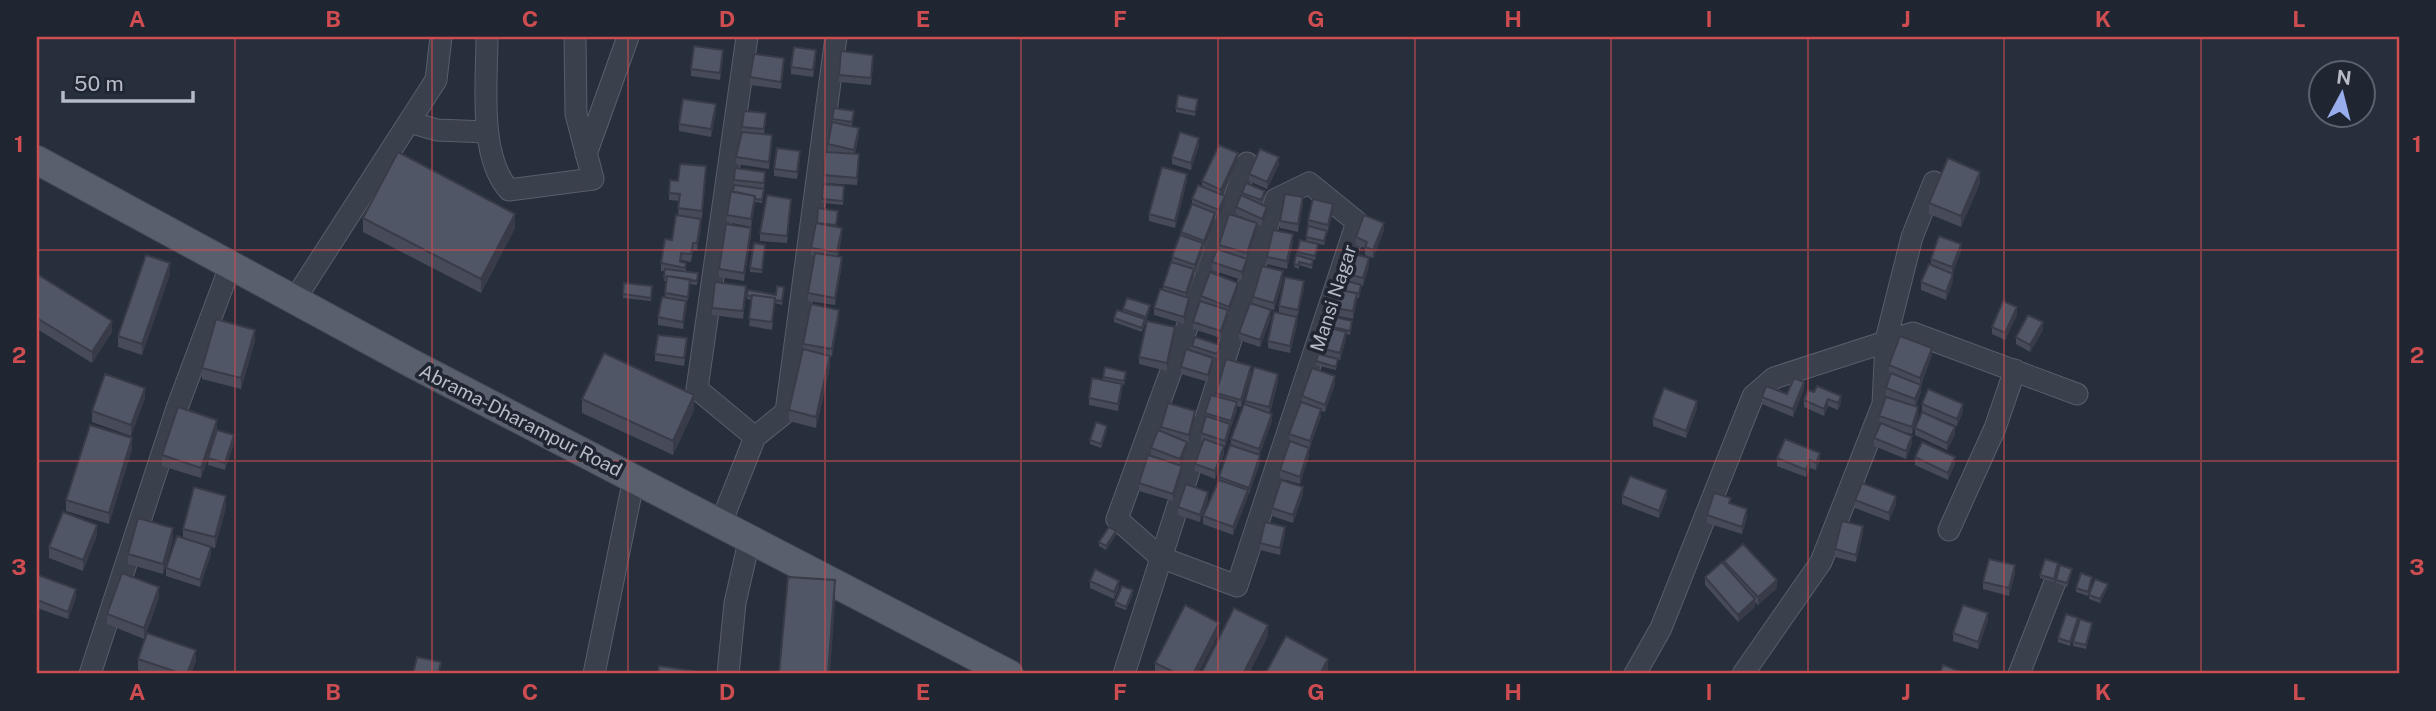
<svg xmlns="http://www.w3.org/2000/svg" width="2436" height="711" viewBox="0 0 2436 711" font-family="'Public Sans',sans-serif">
  <style>
    .lines { fill: none; stroke-linecap: round; stroke-linejoin: round }
    .minor-casing { stroke: #595e6a; stroke-width: 23 }
    .major-casing { stroke: #444956; stroke-width: 30 }
    .minor { stroke: #3b404d; stroke-width: 21 }
    .major { stroke: #595f6c; stroke-width: 28 }
    .wall { fill: #464a59 }
    .shaded-wall { fill: #393c48 }
    .building { fill: #515667; stroke: #393c48; stroke-width: 2 }
    .grid { fill: none; stroke: #ce4d50; stroke-width: 2; stroke-opacity: 0.55 }
    .labels { text-anchor: middle; dominant-baseline: central; stroke-width: 7; stroke-linejoin: round; paint-order: stroke }
    .street-label { font-size: 19px; fill: #b7bbc7; stroke: #202532 }
    .neatline { fill: none; stroke: #ce4d50; stroke-width: 2.5 }
    .grid-label { font-size: 23px; text-anchor: middle; font-weight: bold; fill: #ce4d50 }
  </style>
  <rect width="100%" height="100%" fill="#272e3c"/>
  <g class="lines">
    <defs>
      <path id="minor" d="M 487,37 C 487,81 478,156 509,190 L 593,179 L 576,114 L 575,37
        M 747,37 L 697,389 L 755,437
        M 409,122 L 437,130 L 487,132
        M 586,154 L 628,37
        M 295,299 L 436,80 L 441,37
        M 721,523 L 755,437 L 786,412 L 836,37
        M 1949,530 L 1995,428 L 2015,370
        M 90,674 L 177,408 L 231,264
        M 594,674 L 634,478
        M 728,674 L 735,603 L 750,537
        M 1124,674 L 1276,199 L 1309,183 L 1357,222 L 1237,586 L 1160,557 L 1117,519 L 1247,163
        M 1635,674 L 1661,628 L 1753,396 L 1774,378 L 1913,333 L 2077,394
        M 1743,674 L 1821,562 L 1883,404 L 1886,340 L 1912,237 L 1934,182
        M 2019,674 L 2055,582"/>
      <path id="major" d="M 37,160 L 411,363 L 1009,674"/>
    </defs>
    <use href="#minor" class="minor-casing"/>
    <use href="#major" class="major-casing"/>
    <use href="#minor" class="minor"/>
    <use href="#major" class="major"/>
  </g>
  <path class="wall" d="M 723,57 L 720,80 L 691,76 L 691,69 Z
    M 816,58 L 813,77 L 791,74 L 791,67 Z
    M 873,62 L 871,85 L 839,82 L 839,75 Z
    M 784,65 L 781,89 L 750,85 L 750,77 Z
    M 1198,103 L 1195,116 L 1176,112 L 1176,108 Z
    M 716,111 L 711,137 L 679,131 L 679,124 Z
    M 854,115 L 852,126 L 859,135 L 855,154 L 859,162 L 857,185 L 824,183 L 824,175 L 834,153 L 828,152 L 828,144 L 832,119 Z
    M 766,120 L 764,134 L 772,142 L 769,169 L 736,164 L 736,157 L 742,132 L 742,127 Z
    M 1199,145 L 1191,170 L 1172,164 L 1172,157 Z
    M 800,158 L 797,179 L 774,176 L 774,169 Z
    M 1238,161 L 1222,195 L 1225,204 L 1219,217 L 1215,216 L 1215,221 L 1204,249 L 1203,248 L 1195,273 L 1194,272 L 1194,276 L 1187,297 L 1189,305 L 1184,324 L 1154,315 L 1154,308 L 1163,290 L 1163,286 L 1172,262 L 1172,257 L 1181,236 L 1181,232 L 1192,204 L 1192,199 L 1202,187 L 1202,181 Z
    M 1279,164 L 1267,189 L 1249,181 L 1249,174 Z
    M 706,174 L 702,218 L 686,217 L 701,226 L 697,251 L 693,250 L 691,262 L 681,260 L 681,262 L 686,263 L 686,272 L 698,273 L 697,285 L 690,284 L 683,329 L 658,325 L 658,317 L 665,297 L 666,281 L 664,281 L 665,271 L 661,271 L 661,263 L 672,240 L 678,215 L 679,201 L 669,200 L 669,193 L 678,181 Z
    M 765,179 L 762,203 L 755,202 L 751,227 L 727,222 L 727,215 L 733,192 L 734,180 Z
    M 1187,181 L 1175,228 L 1149,221 L 1149,214 Z
    M 1980,183 L 1961,227 L 1929,214 L 1929,203 Z
    M 844,186 L 843,205 L 822,203 L 822,199 Z
    M 1242,193 L 1265,195 L 1262,204 L 1267,214 L 1262,226 L 1257,224 L 1257,231 L 1247,261 L 1247,266 L 1242,280 L 1212,270 L 1212,262 L 1219,249 L 1219,245 L 1253,222 L 1236,214 L 1236,207 L 1242,195 Z
    M 1303,204 L 1298,232 L 1280,228 L 1280,221 Z
    M 791,207 L 787,243 L 760,241 L 760,233 Z
    M 838,211 L 836,227 L 842,235 L 838,256 L 842,264 L 835,305 L 808,301 L 808,293 L 815,256 L 811,255 L 811,248 Z
    M 1333,211 L 1324,245 L 1306,241 L 1308,227 L 1308,220 Z
    M 363,218 L 515,228 L 481,293 L 363,232 Z
    M 1384,230 L 1373,258 L 1365,255 L 1365,248 L 1356,245 L 1356,237 Z
    M 751,235 L 744,281 L 719,277 L 719,269 Z
    M 1293,242 L 1287,269 L 1267,264 L 1267,257 Z
    M 765,248 L 762,273 L 750,272 L 750,268 Z
    M 1318,248 L 1315,260 L 1309,259 L 1313,263 L 1312,269 L 1299,265 L 1299,269 L 1294,267 L 1297,252 Z
    M 1961,251 L 1952,274 L 1953,281 L 1946,300 L 1921,290 L 1921,282 L 1931,265 L 1931,259 Z
    M 1369,265 L 1363,286 L 1361,285 L 1359,298 L 1357,298 L 1353,319 L 1334,315 L 1334,308 L 1345,280 L 1345,273 Z
    M 37,274 L 112,332 L 92,363 L 37,329 Z
    M 170,274 L 142,355 L 118,347 L 118,336 Z
    M 1283,279 L 1274,310 L 1258,305 L 1271,317 L 1260,347 L 1239,340 L 1239,333 L 1253,304 L 1253,297 Z
    M 624,283 L 652,290 L 651,301 L 623,298 Z
    M 1304,288 L 1297,317 L 1297,324 L 1290,353 L 1268,348 L 1268,341 L 1279,313 L 1279,306 Z
    M 1238,290 L 1229,314 L 1228,314 L 1228,317 L 1221,338 L 1193,329 L 1193,322 L 1201,301 L 1201,296 Z
    M 784,291 L 782,305 L 775,303 L 772,330 L 749,326 L 752,300 L 747,299 L 747,296 L 776,295 Z
    M 746,293 L 743,319 L 712,315 L 712,308 Z
    M 1123,309 L 1150,309 L 1142,332 L 1114,322 L 1114,318 L 1123,312 Z
    M 2017,315 L 2005,340 L 1992,334 L 1992,327 Z
    M 1330,316 L 1352,325 L 1350,335 L 1346,334 L 1346,339 L 1340,360 L 1338,360 L 1336,370 L 1316,365 L 1316,361 L 1320,354 L 1320,348 L 1328,328 Z
    M 839,317 L 832,356 L 830,356 L 830,367 L 816,428 L 789,421 L 789,410 L 803,349 L 803,344 Z
    M 2043,330 L 2030,352 L 2016,344 L 2016,337 Z
    M 1175,335 L 1167,371 L 1139,364 L 1139,357 Z
    M 255,341 L 241,389 L 202,379 L 202,368 Z
    M 687,345 L 684,366 L 655,361 L 655,354 Z
    M 1192,346 L 1220,349 L 1217,358 L 1192,350 Z
    M 1932,355 L 1921,385 L 1921,392 L 1916,406 L 1918,415 L 1912,434 L 1900,431 L 1912,443 L 1906,459 L 1874,446 L 1874,438 L 1880,424 L 1879,416 L 1907,404 L 1886,396 L 1886,388 L 1891,374 L 1889,373 L 1889,365 Z
    M 1213,365 L 1208,382 L 1181,374 L 1181,367 Z
    M 1251,373 L 1241,407 L 1237,406 L 1237,410 L 1230,428 L 1230,431 L 1224,448 L 1224,454 L 1215,479 L 1195,471 L 1195,464 L 1203,441 L 1201,441 L 1201,433 L 1205,419 L 1205,413 L 1216,396 L 1216,393 Z
    M 1126,376 L 1124,385 L 1122,385 L 1122,391 L 1118,411 L 1089,405 L 1089,398 L 1103,380 L 1103,377 Z
    M 1278,381 L 1270,413 L 1272,421 L 1259,455 L 1260,463 L 1233,535 L 1203,524 L 1203,516 L 1219,480 L 1219,477 L 1231,445 L 1231,439 L 1245,404 L 1245,401 Z
    M 1335,384 L 1325,412 L 1321,411 L 1321,416 L 1309,448 L 1309,455 L 1300,484 L 1280,478 L 1280,470 L 1290,442 L 1289,434 L 1302,402 L 1302,396 Z
    M 1804,389 L 1793,417 L 1762,404 L 1762,397 L 1787,394 Z
    M 1808,390 L 1841,403 L 1838,410 L 1828,406 L 1824,416 L 1804,407 L 1804,400 Z
    M 145,398 L 131,436 L 92,422 L 92,411 Z
    M 582,399 L 694,410 L 673,455 L 582,413 Z
    M 1922,404 L 1963,411 L 1957,426 L 1928,414 L 1955,434 L 1947,450 L 1915,435 L 1915,428 L 1922,412 Z
    M 1697,408 L 1686,438 L 1653,426 L 1653,418 Z
    M 1195,418 L 1189,443 L 1187,442 L 1187,449 L 1180,465 L 1182,473 L 1173,501 L 1139,491 L 1139,483 L 1161,459 L 1151,455 L 1151,448 L 1161,431 L 1161,427 Z
    M 217,430 L 234,443 L 225,470 L 208,465 L 209,456 L 201,478 L 162,466 L 162,455 Z
    M 1107,430 L 1101,448 L 1090,444 L 1090,440 Z
    M 132,449 L 109,524 L 66,511 L 66,500 Z
    M 1915,457 L 1955,464 L 1948,480 L 1915,465 Z
    M 1777,458 L 1820,460 L 1816,470 L 1810,468 L 1806,477 L 1777,466 Z
    M 1303,494 L 1293,523 L 1272,516 L 1272,508 Z
    M 1622,496 L 1667,497 L 1659,518 L 1622,504 Z
    M 1208,499 L 1200,522 L 1178,515 L 1178,507 Z
    M 1855,500 L 1896,504 L 1889,521 L 1855,508 Z
    M 1731,504 L 1747,517 L 1742,534 L 1707,523 L 1707,515 Z
    M 226,507 L 215,548 L 211,547 L 211,554 L 200,587 L 166,576 L 166,568 L 183,538 L 183,529 Z
    M 1863,533 L 1856,562 L 1835,557 L 1835,549 Z
    M 1285,534 L 1280,555 L 1260,550 L 1260,543 Z
    M 97,535 L 83,571 L 49,558 L 49,547 Z
    M 1116,535 L 1106,550 L 1099,546 L 1099,542 Z
    M 173,539 L 163,574 L 128,564 L 128,554 Z
    M 1724,561 L 1777,588 L 1758,605 L 1755,602 L 1755,607 L 1738,622 L 1705,585 L 1705,577 L 1724,564 Z
    M 2058,567 L 2054,582 L 2040,578 L 2040,575 Z
    M 2072,572 L 2067,587 L 2056,583 L 2056,580 Z
    M 2015,573 L 2009,596 L 1983,589 L 1983,582 Z
    M 37,579 L 76,597 L 68,619 L 37,608 Z
    M 1090,581 L 1119,588 L 1114,599 L 1090,588 Z
    M 2092,581 L 2088,596 L 2076,592 L 2076,588 Z
    M 2108,587 L 2100,603 L 2089,599 L 2089,595 Z
    M 1133,594 L 1126,610 L 1115,606 L 1115,602 Z
    M 159,598 L 144,639 L 107,624 L 107,614 Z
    M 1988,620 L 1978,649 L 1953,641 L 1953,633 Z
    M 2078,622 L 2070,646 L 2058,642 L 2058,638 Z
    M 2092,627 L 2086,649 L 2073,646 L 2073,642 Z
    M 1219,633 L 1198,674 L 1155,673 L 1155,663 Z
    M 138,659 L 196,661 L 191,674 L 151,674 L 138,670 Z"/>
  <path class="shaded-wall" d="M 716,104 L 716,111 L 711,137 L 711,129 Z
    M 859,128 L 859,135 L 854,157 L 854,150 Z
    M 1199,138 L 1199,145 L 1191,170 L 1191,163 Z
    M 1238,153 L 1238,161 L 1221,198 L 1221,190 Z
    M 1279,157 L 1279,164 L 1267,189 L 1267,182 Z
    M 1980,172 L 1980,183 L 1961,227 L 1961,216 Z
    M 1187,174 L 1187,181 L 1175,228 L 1175,221 Z
    M 755,196 L 755,203 L 751,227 L 751,219 Z
    M 1225,196 L 1225,204 L 1219,217 L 1219,210 Z
    M 1303,197 L 1303,204 L 1298,232 L 1298,224 Z
    M 1333,204 L 1333,211 L 1328,232 L 1328,225 Z
    M 1267,207 L 1267,214 L 1262,226 L 1262,219 Z
    M 1215,213 L 1215,221 L 1204,249 L 1204,241 Z
    M 515,214 L 515,228 L 481,293 L 481,279 Z
    M 701,219 L 701,226 L 697,251 L 697,243 Z
    M 1257,223 L 1257,231 L 1247,261 L 1247,253 Z
    M 1384,223 L 1384,230 L 1373,258 L 1373,250 Z
    M 751,228 L 751,235 L 744,281 L 744,273 Z
    M 842,228 L 842,235 L 837,260 L 837,252 Z
    M 1293,234 L 1293,242 L 1287,269 L 1287,261 Z
    M 1203,243 L 1203,251 L 1195,273 L 1195,265 Z
    M 1961,244 L 1961,251 L 1952,275 L 1952,267 Z
    M 842,257 L 842,264 L 835,305 L 835,298 Z
    M 1369,258 L 1369,265 L 1363,286 L 1363,278 Z
    M 1247,259 L 1247,266 L 1242,280 L 1242,272 Z
    M 170,263 L 170,274 L 142,355 L 142,344 Z
    M 1194,269 L 1194,276 L 1186,300 L 1186,293 Z
    M 1283,271 L 1283,279 L 1274,310 L 1274,303 Z
    M 1953,274 L 1953,281 L 1946,300 L 1946,292 Z
    M 1304,281 L 1304,288 L 1298,317 L 1298,310 Z
    M 1238,283 L 1238,290 L 1229,314 L 1229,307 Z
    M 1357,293 L 1357,301 L 1353,319 L 1353,311 Z
    M 1189,298 L 1189,305 L 1184,324 L 1184,317 Z
    M 686,301 L 686,308 L 683,329 L 683,322 Z
    M 2017,307 L 2017,315 L 2005,340 L 2005,333 Z
    M 839,310 L 839,317 L 832,356 L 832,349 Z
    M 1228,310 L 1228,317 L 1221,338 L 1221,331 Z
    M 1271,310 L 1271,317 L 1260,347 L 1260,340 Z
    M 1297,317 L 1297,324 L 1290,353 L 1290,346 Z
    M 112,321 L 112,332 L 92,363 L 92,352 Z
    M 2043,322 L 2043,330 L 2030,352 L 2030,345 Z
    M 1175,327 L 1175,335 L 1167,371 L 1167,363 Z
    M 255,330 L 255,341 L 241,389 L 241,378 Z
    M 1346,332 L 1346,339 L 1340,360 L 1340,353 Z
    M 1932,348 L 1932,355 L 1920,385 L 1920,378 Z
    M 830,356 L 830,367 L 816,428 L 816,417 Z
    M 1213,358 L 1213,365 L 1208,382 L 1208,375 Z
    M 1251,366 L 1251,373 L 1241,407 L 1241,400 Z
    M 1278,374 L 1278,381 L 1269,415 L 1269,407 Z
    M 1335,376 L 1335,384 L 1325,412 L 1325,405 Z
    M 1804,382 L 1804,389 L 1793,417 L 1793,409 Z
    M 1122,384 L 1122,391 L 1118,411 L 1118,404 Z
    M 1921,385 L 1921,392 L 1915,407 L 1915,399 Z
    M 145,388 L 145,398 L 131,436 L 131,425 Z
    M 694,395 L 694,410 L 673,455 L 673,441 Z
    M 1841,396 L 1841,403 L 1838,410 L 1838,403 Z
    M 1828,399 L 1828,406 L 1824,416 L 1824,409 Z
    M 1697,401 L 1697,408 L 1686,438 L 1686,431 Z
    M 1237,402 L 1237,410 L 1231,428 L 1231,421 Z
    M 1963,404 L 1963,411 L 1957,426 L 1957,419 Z
    M 1918,407 L 1918,415 L 1912,434 L 1912,427 Z
    M 1321,409 L 1321,416 L 1310,448 L 1310,441 Z
    M 1195,411 L 1195,418 L 1189,443 L 1189,435 Z
    M 1272,414 L 1272,421 L 1259,457 L 1259,449 Z
    M 217,420 L 217,431 L 201,478 L 201,468 Z
    M 1230,424 L 1230,431 L 1225,448 L 1225,441 Z
    M 1955,427 L 1955,434 L 1947,450 L 1947,443 Z
    M 234,435 L 234,443 L 225,470 L 225,463 Z
    M 1912,436 L 1912,443 L 1906,459 L 1906,451 Z
    M 132,438 L 132,449 L 109,524 L 109,513 Z
    M 1187,442 L 1187,449 L 1180,467 L 1180,459 Z
    M 1224,446 L 1224,454 L 1215,479 L 1215,471 Z
    M 1309,448 L 1309,455 L 1300,484 L 1300,477 Z
    M 1820,453 L 1820,460 L 1816,470 L 1816,463 Z
    M 1260,455 L 1260,463 L 1249,495 L 1249,488 Z
    M 1955,457 L 1955,464 L 1948,480 L 1948,473 Z
    M 1810,460 L 1810,468 L 1806,477 L 1806,470 Z
    M 1182,466 L 1182,473 L 1173,501 L 1173,494 Z
    M 1303,487 L 1303,494 L 1293,523 L 1293,515 Z
    M 1248,490 L 1248,497 L 1233,535 L 1233,527 Z
    M 1667,490 L 1667,497 L 1659,518 L 1659,511 Z
    M 1208,492 L 1208,499 L 1200,522 L 1200,515 Z
    M 226,496 L 226,507 L 215,548 L 215,537 Z
    M 1896,496 L 1896,504 L 1889,521 L 1889,513 Z
    M 1747,509 L 1747,517 L 1742,534 L 1742,527 Z
    M 97,525 L 97,535 L 83,571 L 83,560 Z
    M 1863,526 L 1863,533 L 1856,562 L 1856,555 Z
    M 1285,527 L 1285,534 L 1280,555 L 1280,548 Z
    M 173,528 L 173,539 L 163,574 L 163,564 Z
    M 1116,531 L 1116,535 L 1106,550 L 1106,546 Z
    M 211,547 L 211,554 L 200,587 L 200,580 Z
    M 2015,565 L 2015,573 L 2009,596 L 2009,588 Z
    M 835,580 L 835,605 L 830,674 L 828,674 Z
    M 1777,580 L 1777,588 L 1758,605 L 1758,597 Z
    M 1119,581 L 1119,588 L 1114,599 L 1114,592 Z
    M 2108,584 L 2108,587 L 2100,603 L 2100,599 Z
    M 159,587 L 159,598 L 144,639 L 144,628 Z
    M 76,589 L 76,597 L 68,619 L 68,612 Z
    M 1755,599 L 1755,607 L 1738,622 L 1738,615 Z
    M 1988,613 L 1988,620 L 1978,649 L 1978,642 Z
    M 2078,618 L 2078,622 L 2070,646 L 2070,642 Z
    M 1219,623 L 1219,633 L 1198,674 L 1193,674 Z
    M 1268,625 L 1268,636 L 1249,674 L 1243,674 Z
    M 196,650 L 196,661 L 191,674 L 187,674 Z
    M 1328,659 L 1328,673 L 1327,674 L 1320,674 Z"/>
  <path class="building" d="M 694,46 L 723,50 L 720,73 L 691,69 Z
    M 794,47 L 816,50 L 813,70 L 791,67 Z
    M 841,51 L 873,55 L 871,78 L 839,75 Z
    M 754,54 L 784,58 L 781,82 L 750,77 Z
    M 1178,95 L 1198,99 L 1195,112 L 1176,108 Z
    M 683,99 L 716,104 L 711,129 L 679,124 Z
    M 834,108 L 854,111 L 852,122 L 832,119 Z
    M 744,111 L 766,113 L 764,129 L 742,127 Z
    M 832,122 L 859,128 L 854,150 L 828,144 Z
    M 742,132 L 772,135 L 769,162 L 736,157 Z
    M 1180,132 L 1199,138 L 1191,163 L 1172,157 Z
    M 1219,145 L 1238,153 L 1221,190 L 1202,181 Z
    M 777,148 L 800,151 L 797,172 L 774,169 Z
    M 1260,149 L 1279,157 L 1267,182 L 1249,174 Z
    M 398,152 L 515,214 L 481,279 L 363,218 Z
    M 825,152 L 859,154 L 857,178 L 824,175 Z
    M 1948,158 L 1980,172 L 1961,216 L 1929,203 Z
    M 680,164 L 706,166 L 702,211 L 678,208 L 680,194 L 669,193 L 670,180 L 678,181 Z
    M 1162,167 L 1187,174 L 1175,221 L 1149,214 Z
    M 735,168 L 765,172 L 764,183 L 734,180 Z
    M 1246,183 L 1265,191 L 1261,200 L 1242,193 Z
    M 823,184 L 844,186 L 843,201 L 822,199 Z
    M 734,185 L 764,189 L 762,200 L 755,199 L 755,196 L 733,192 Z
    M 1198,185 L 1225,196 L 1219,210 L 1192,199 Z
    M 731,191 L 755,196 L 751,219 L 727,215 Z
    M 1285,194 L 1303,197 L 1298,224 L 1280,221 Z
    M 767,195 L 791,199 L 787,236 L 760,233 Z
    M 1241,195 L 1267,207 L 1262,219 L 1236,207 Z
    M 1313,199 L 1333,204 L 1328,225 L 1308,220 Z
    M 1192,204 L 1215,213 L 1204,241 L 1181,232 Z
    M 818,208 L 838,211 L 836,225 L 817,223 Z
    M 1229,214 L 1257,223 L 1247,253 L 1219,245 Z
    M 676,215 L 701,219 L 697,243 L 693,243 L 691,254 L 681,253 L 680,262 L 686,263 L 685,268 L 661,263 L 665,239 L 672,240 Z
    M 1364,215 L 1384,223 L 1373,250 L 1365,247 L 1367,242 L 1356,237 Z
    M 816,223 L 842,228 L 837,252 L 811,248 Z
    M 726,224 L 751,228 L 744,273 L 719,269 Z
    M 1308,226 L 1327,231 L 1324,241 L 1306,237 Z
    M 1273,230 L 1293,234 L 1287,261 L 1267,257 Z
    M 1180,235 L 1203,243 L 1195,265 L 1172,257 Z
    M 1939,236 L 1961,244 L 1952,267 L 1931,259 Z
    M 1300,240 L 1318,244 L 1315,256 L 1297,252 Z
    M 754,243 L 765,245 L 762,270 L 750,268 Z
    M 1217,249 L 1247,259 L 1242,272 L 1212,262 Z
    M 815,253 L 842,257 L 835,298 L 808,293 Z
    M 1351,253 L 1369,258 L 1363,278 L 1345,273 Z
    M 146,255 L 170,263 L 142,344 L 118,336 Z
    M 1296,255 L 1313,260 L 1312,265 L 1299,262 L 1299,265 L 1294,264 Z
    M 1171,262 L 1194,269 L 1186,293 L 1163,286 Z
    M 1929,264 L 1953,274 L 1946,292 L 1921,282 Z
    M 1262,266 L 1283,271 L 1274,303 L 1253,297 Z
    M 665,269 L 698,273 L 697,281 L 667,276 L 667,277 L 664,277 Z
    M 1210,272 L 1238,283 L 1229,307 L 1201,296 Z
    M 37,274 L 112,321 L 92,352 L 37,318 Z
    M 667,276 L 690,279 L 688,297 L 665,293 Z
    M 1285,277 L 1304,281 L 1298,310 L 1279,306 Z
    M 1344,280 L 1361,285 L 1359,294 L 1341,290 Z
    M 715,282 L 746,286 L 743,311 L 712,308 Z
    M 624,283 L 652,286 L 651,298 L 623,294 Z
    M 777,286 L 784,287 L 782,301 L 775,300 L 775,298 L 752,295 L 752,296 L 747,296 L 748,290 L 776,295 Z
    M 1160,289 L 1189,298 L 1184,317 L 1154,308 Z
    M 1338,290 L 1357,293 L 1353,311 L 1334,308 Z
    M 752,295 L 775,298 L 772,322 L 749,319 Z
    M 662,297 L 686,301 L 683,322 L 658,317 Z
    M 1127,298 L 1150,305 L 1146,317 L 1123,309 Z
    M 1200,301 L 1228,310 L 1221,331 L 1193,322 Z
    M 2003,301 L 2017,307 L 2005,333 L 1992,327 Z
    M 1250,303 L 1271,310 L 1260,340 L 1239,333 Z
    M 811,304 L 839,310 L 832,349 L 803,344 Z
    M 1117,310 L 1145,319 L 1142,328 L 1114,318 Z
    M 1274,312 L 1297,317 L 1290,346 L 1268,341 Z
    M 2028,315 L 2043,322 L 2030,345 L 2016,337 Z
    M 1330,316 L 1352,321 L 1350,331 L 1328,326 Z
    M 216,319 L 255,330 L 241,378 L 202,368 Z
    M 1147,321 L 1175,327 L 1167,363 L 1139,357 Z
    M 1326,327 L 1346,332 L 1340,353 L 1320,348 Z
    M 658,335 L 687,338 L 684,358 L 655,354 Z
    M 1900,336 L 1932,348 L 1920,378 L 1889,365 Z
    M 1195,337 L 1220,345 L 1217,354 L 1192,346 Z
    M 803,349 L 830,356 L 816,417 L 789,410 Z
    M 1186,349 L 1213,358 L 1208,375 L 1181,367 Z
    M 604,353 L 694,395 L 673,441 L 582,399 Z
    M 1318,354 L 1338,359 L 1336,367 L 1316,361 Z
    M 1226,359 L 1251,366 L 1241,400 L 1216,393 Z
    M 1105,367 L 1126,372 L 1124,381 L 1103,377 Z
    M 1254,367 L 1278,374 L 1269,407 L 1245,401 Z
    M 1312,368 L 1335,376 L 1325,405 L 1302,396 Z
    M 1891,373 L 1921,385 L 1915,399 L 1886,388 Z
    M 105,374 L 145,388 L 131,425 L 92,411 Z
    M 1092,378 L 1122,384 L 1118,404 L 1089,398 Z
    M 1794,378 L 1804,382 L 1793,409 L 1762,397 L 1766,386 L 1787,394 Z
    M 1817,386 L 1841,396 L 1838,403 L 1828,399 L 1824,409 L 1804,400 L 1808,390 L 1814,392 Z
    M 1664,388 L 1697,401 L 1686,431 L 1653,418 Z
    M 1928,389 L 1963,404 L 1957,419 L 1922,404 Z
    M 1211,395 L 1237,402 L 1231,421 L 1205,413 Z
    M 1886,397 L 1918,407 L 1912,427 L 1879,416 Z
    M 1301,402 L 1321,409 L 1310,441 L 1289,434 Z
    M 1168,403 L 1195,411 L 1189,435 L 1161,427 Z
    M 1244,404 L 1272,414 L 1259,449 L 1231,439 Z
    M 178,407 L 217,420 L 201,468 L 162,455 Z
    M 1922,412 L 1955,427 L 1947,443 L 1915,428 Z
    M 1206,416 L 1230,424 L 1225,441 L 1201,433 Z
    M 1096,422 L 1107,426 L 1101,444 L 1090,440 Z
    M 1881,423 L 1912,436 L 1906,451 L 1874,438 Z
    M 90,425 L 132,438 L 109,513 L 66,500 Z
    M 217,430 L 234,435 L 225,463 L 208,458 Z
    M 1158,430 L 1187,442 L 1180,459 L 1151,448 Z
    M 1204,439 L 1224,446 L 1215,471 L 1195,464 Z
    M 1785,439 L 1820,453 L 1816,463 L 1810,460 L 1806,470 L 1777,458 Z
    M 1290,441 L 1309,448 L 1300,477 L 1280,470 Z
    M 1922,442 L 1955,457 L 1948,473 L 1915,457 Z
    M 1230,445 L 1260,455 L 1249,488 L 1219,477 Z
    M 1148,455 L 1182,466 L 1173,494 L 1139,483 Z
    M 1630,476 L 1667,490 L 1659,511 L 1622,496 Z
    M 1219,480 L 1248,490 L 1233,527 L 1203,516 Z
    M 1281,480 L 1303,487 L 1293,515 L 1272,508 Z
    M 1862,483 L 1896,496 L 1889,513 L 1855,500 Z
    M 1186,484 L 1208,492 L 1200,515 L 1178,507 Z
    M 194,487 L 226,496 L 215,537 L 183,529 Z
    M 1714,493 L 1731,498 L 1729,503 L 1747,509 L 1742,527 L 1707,515 Z
    M 63,512 L 97,525 L 83,560 L 49,547 Z
    M 138,518 L 173,528 L 163,564 L 128,554 Z
    M 1842,521 L 1863,526 L 1856,555 L 1835,549 Z
    M 1265,522 L 1285,527 L 1280,548 L 1260,543 Z
    M 1109,527 L 1116,531 L 1106,546 L 1099,542 Z
    M 177,536 L 211,547 L 200,580 L 166,568 Z
    M 1743,544 L 1777,580 L 1758,597 L 1724,561 Z
    M 1989,559 L 2015,565 L 2009,588 L 1983,582 Z
    M 2045,559 L 2058,563 L 2054,579 L 2040,575 Z
    M 1722,562 L 1755,599 L 1738,615 L 1705,577 Z
    M 2060,565 L 2072,569 L 2067,583 L 2056,580 Z
    M 1095,569 L 1119,581 L 1114,592 L 1090,581 Z
    M 122,573 L 159,587 L 144,628 L 107,614 Z
    M 2081,573 L 2092,577 L 2088,592 L 2076,588 Z
    M 38,575 L 76,589 L 68,612 L 37,600 L 37,579 Z
    M 788,577 L 835,580 L 828,674 L 779,674 Z
    M 2095,579 L 2108,584 L 2100,599 L 2089,595 Z
    M 1122,586 L 1133,590 L 1126,607 L 1115,602 Z
    M 1185,605 L 1219,623 L 1193,674 L 1178,674 L 1155,663 Z
    M 1963,605 L 1988,613 L 1978,642 L 1953,633 Z
    M 1234,608 L 1268,625 L 1243,674 L 1201,674 Z
    M 2066,614 L 2078,618 L 2070,642 L 2058,638 Z
    M 2080,619 L 2092,623 L 2086,645 L 2073,642 Z
    M 147,633 L 196,650 L 187,674 L 183,674 L 138,659 Z
    M 1286,636 L 1328,659 L 1320,674 L 1265,674 Z
    M 417,657 L 441,662 L 438,674 L 413,674 Z
    M 1943,665 L 1967,674 L 1940,674 Z
    M 659,666 L 694,671 L 693,674 L 658,674 Z"/>
  <path class="grid" d="M 235,37 L 235,674M 432,37 L 432,674M 628,37 L 628,674M 825,37 L 825,674M 1021,37 L 1021,674M 1218,37 L 1218,674M 1415,37 L 1415,674M 1611,37 L 1611,674M 1808,37 L 1808,674M 2004,37 L 2004,674M 2201,37 L 2201,674M 37,250 L 2399,250M 37,461 L 2399,461"/>
  <g class="labels">
    <g class="street-label">
      <text transform="translate(1333 298) rotate(-72)">Mansi Nagar</text>
      <text transform="translate(521 420) rotate(27)">Abrama-Dharampur Road</text>
    </g>
  </g>
  <rect width="2436" height="711" fill="none" stroke="#202532" stroke-width="77"/>
  <g transform="translate(2342 94) rotate(7)"><circle r="33" fill="#202532" stroke="#5c616e" stroke-width="2"/>
  <path d="M0-5L12 26L0 18L-12 26Z" fill="#97adec"/>
  <text y="-10" font-size="19" font-weight="bold" text-anchor="middle" fill="#b7bbc7">N</text>
  </g>
  <path d="M63 91v10h130v-10" fill="none" stroke="#b7bbc7" stroke-width="3.5"/>
  <text x="74" y="91" font-size="21" fill="#b7bbc7" stroke="#202532" stroke-width="5" paint-order="stroke">50 m</text>
  <rect x="38" y="38" width="2360" height="634" class="neatline"/>
  <g class="grid-label">
    <text x="137" y="27">A</text>
    <text x="333" y="27">B</text>
    <text x="530" y="27">C</text>
    <text x="727" y="27">D</text>
    <text x="923" y="27">E</text>
    <text x="1120" y="27">F</text>
    <text x="1316" y="27">G</text>
    <text x="1513" y="27">H</text>
    <text x="1709" y="27">I</text>
    <text x="1906" y="27">J</text>
    <text x="2103" y="27">K</text>
    <text x="2299" y="27">L</text>
    <text x="19" y="152">1</text>
    <text x="2417" y="152">1</text>
    <text x="19" y="363">2</text>
    <text x="2417" y="363">2</text>
    <text x="19" y="575">3</text>
    <text x="2417" y="575">3</text>
    <text x="137" y="700">A</text>
    <text x="333" y="700">B</text>
    <text x="530" y="700">C</text>
    <text x="727" y="700">D</text>
    <text x="923" y="700">E</text>
    <text x="1120" y="700">F</text>
    <text x="1316" y="700">G</text>
    <text x="1513" y="700">H</text>
    <text x="1709" y="700">I</text>
    <text x="1906" y="700">J</text>
    <text x="2103" y="700">K</text>
    <text x="2299" y="700">L</text>
  </g>
</svg>
